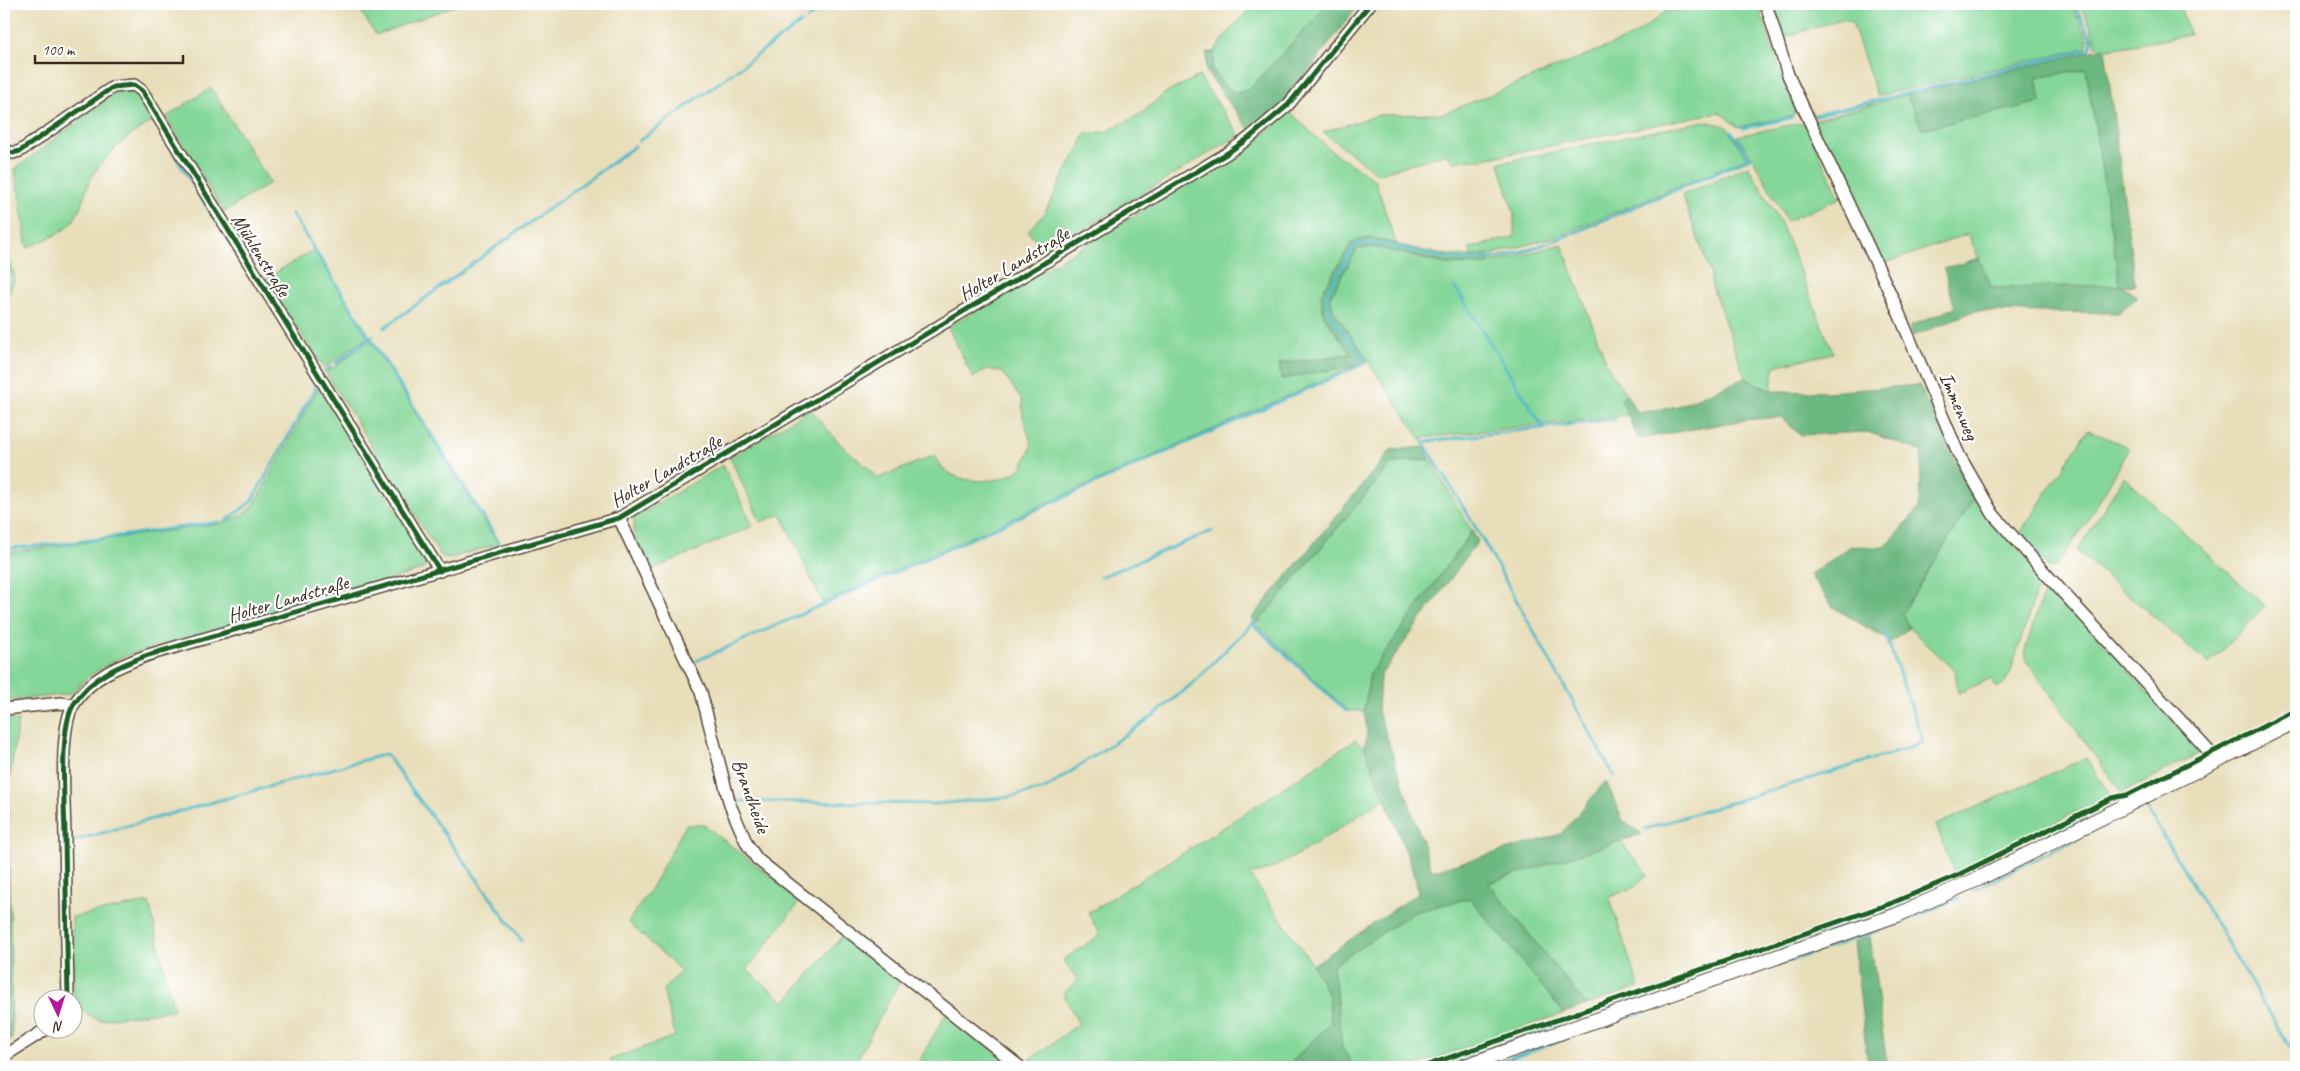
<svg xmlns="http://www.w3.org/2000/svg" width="2300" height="1071" viewBox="0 0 2300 1071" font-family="Caveat,sans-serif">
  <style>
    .green { fill: #85d799; stroke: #60805c }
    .forest { fill: #6cb881; stroke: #547150 }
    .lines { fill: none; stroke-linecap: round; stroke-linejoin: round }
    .stream { stroke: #4ebbc8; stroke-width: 3 }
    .minor-casing { stroke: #554535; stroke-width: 14 }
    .tertiary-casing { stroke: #554535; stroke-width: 16 }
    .minor { stroke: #fff; stroke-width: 11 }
    .tertiary { stroke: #fff; stroke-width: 14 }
    .cycleway-casing { stroke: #fff; stroke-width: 8 }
    .cycleway { stroke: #1b5e20; stroke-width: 5 }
    .labels { text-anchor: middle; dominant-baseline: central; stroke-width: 4.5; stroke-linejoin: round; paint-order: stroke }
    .street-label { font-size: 20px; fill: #3b2a1e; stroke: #fff }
  </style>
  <rect width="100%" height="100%" fill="#fff"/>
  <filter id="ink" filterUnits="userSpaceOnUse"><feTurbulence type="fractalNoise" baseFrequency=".02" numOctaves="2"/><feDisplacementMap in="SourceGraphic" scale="10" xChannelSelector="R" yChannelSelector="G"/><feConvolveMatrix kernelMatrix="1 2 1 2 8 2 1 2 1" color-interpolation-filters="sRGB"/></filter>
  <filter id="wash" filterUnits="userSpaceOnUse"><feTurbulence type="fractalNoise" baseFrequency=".0096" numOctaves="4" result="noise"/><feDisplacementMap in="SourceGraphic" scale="20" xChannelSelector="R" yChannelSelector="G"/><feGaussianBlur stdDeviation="1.12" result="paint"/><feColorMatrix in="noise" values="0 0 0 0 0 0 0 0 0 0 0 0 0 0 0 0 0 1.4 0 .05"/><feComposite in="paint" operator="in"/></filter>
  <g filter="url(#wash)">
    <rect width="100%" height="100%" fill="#e8deba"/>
    <path class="green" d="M 356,4 L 460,4 L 376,35 Z
      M 1254,4 L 1328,4 L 1249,90 L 1236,93 L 1224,86 L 1212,69 L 1214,52 L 1229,31 Z
      M 1676,4 L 1758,4 L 1782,76 L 1796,108 L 1793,116 L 1738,127 L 1719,112 L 1479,160 L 1471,159 L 1454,162 L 1445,154 L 1378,174 L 1323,132 L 1379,115 L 1443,114 L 1633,36 Z
      M 1771,4 L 2071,4 L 2088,39 L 2086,48 L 1877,96 L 1852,22 L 1842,19 L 1781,38 Z
      M 2079,4 L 2179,4 L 2190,35 L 2109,49 L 2096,46 L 2090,25 Z
      M 2086,69 L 2120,286 L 1992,288 L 1968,234 L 1883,264 L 1814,120 L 1907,95 L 1922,129 L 2041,102 L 2036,78 Z
      M 1199,76 L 1239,135 L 1046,252 L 1028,231 L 1044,214 L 1086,133 L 1106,132 L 1142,113 L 1164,94 Z
      M 211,88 L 270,183 L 224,212 L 166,117 Z
      M 126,90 L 136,94 L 153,121 C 130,134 104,155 91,178 C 84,192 82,209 73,221 C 64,234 41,241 27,248 L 15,169 L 114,94 Z
      M 1290,112 L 1331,151 L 1375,180 L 1396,244 L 1371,238 L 1354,241 L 1321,294 L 1324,316 L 1351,354 L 1279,364 L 1282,378 L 1357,365 L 823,603 L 781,514 L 761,522 L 730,458 L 810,409 L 840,444 L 874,473 L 877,479 L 935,455 C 942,485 998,487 1019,470 C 1024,465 1028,453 1032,446 L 1023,416 L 1022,400 L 1002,372 L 987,369 L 973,378 L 948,327 L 1243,151 Z
      M 1704,121 L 1726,126 L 1747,158 L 1558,236 L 1490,255 L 1472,257 L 1469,248 L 1514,237 L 1514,213 L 1499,163 Z
      M 1804,122 L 1840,198 L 1787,221 L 1752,157 L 1737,136 Z
      M 1748,166 L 1781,223 L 1833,353 L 1774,366 L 1771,391 L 1745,378 L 1711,283 L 1711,274 L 1682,195 Z
      M 4,238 L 15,279 L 4,306 Z
      M 1562,244 L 1608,367 L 1627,396 L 1621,400 L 1628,415 L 1420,438 L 1333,310 L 1330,297 L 1357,249 C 1388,243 1417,261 1448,264 C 1488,267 1524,254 1562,244 Z
      M 315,249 L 368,337 L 324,368 L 265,279 Z
      M 370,340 L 498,544 L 447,559 L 440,555 L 326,373 Z
      M 319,387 L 427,560 L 427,565 L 422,570 L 121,657 L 90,675 L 70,694 L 4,701 L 4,553 L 219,524 L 240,516 L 252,508 Z
      M 2088,430 L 2130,448 L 2087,522 L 2055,567 L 2049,568 L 2018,536 Z
      M 1430,459 L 1472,531 L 1370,673 L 1364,711 L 1348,711 L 1257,624 L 1392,463 Z
      M 723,465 L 753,526 L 651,570 L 634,535 L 634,518 Z
      M 2124,477 L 2265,606 L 2209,664 L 2077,551 Z
      M 1974,498 L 1992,523 L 2037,568 L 2040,579 L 2011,671 L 2004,684 L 1997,688 L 1990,679 L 1958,693 L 1955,670 L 1909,628 L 1902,613 Z
      M 2053,587 L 2201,752 L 2122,793 L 2026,661 L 2024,653 L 2043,594 L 2046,589 Z
      M 4,719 L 18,721 L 8,790 L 4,790 Z
      M 1355,740 L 1365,748 L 1385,798 C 1359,814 1274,877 1249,874 L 1313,965 L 1329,996 L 1331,1022 L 1287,1067 L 1025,1067 L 1022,1065 L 1079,1024 L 1063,994 L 1078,980 L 1063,960 L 1100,935 L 1088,913 L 1218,831 Z
      M 2086,758 L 2110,795 L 1954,873 L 1936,825 Z
      M 686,825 L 704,825 L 801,900 L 747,970 L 785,1002 L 844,934 L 901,979 L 853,1067 L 617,1067 L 609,1060 L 675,1036 L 663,990 L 681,971 L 628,922 L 650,890 Z
      M 1620,841 L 1647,874 L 1635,887 L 1609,897 L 1639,987 L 1586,1005 L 1488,883 Z
      M 1470,898 L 1564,1013 L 1411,1067 L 1354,1067 L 1342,1048 L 1333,965 L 1414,912 Z
      M 149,902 L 174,1010 L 99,1020 L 85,1013 L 74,997 L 72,917 Z
      M 946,1013 L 1015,1067 L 916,1067 Z"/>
    <path class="forest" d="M 1328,4 L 1359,4 L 1285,102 L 1251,132 L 1206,71 L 1207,52 L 1214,52 L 1212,69 L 1224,86 L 1236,93 L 1249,90 Z
      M 2105,48 L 2135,285 L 2121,286 L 2138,297 L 2118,313 L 1974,311 L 1913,336 L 1910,326 L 1955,308 L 1944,269 L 1979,258 L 1992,288 L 2120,285 L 2086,69 L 2036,78 L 2041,102 L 1922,129 L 1907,95 Z
      M 1371,238 C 1408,246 1450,262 1488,254 L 1489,264 L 1446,264 L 1371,246 L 1357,249 L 1330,297 L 1333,310 L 1368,360 L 1357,365 L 1281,379 L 1279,364 L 1351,354 L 1324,316 L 1321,294 L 1353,241 Z
      M 1745,378 L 1771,391 L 1828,392 L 1919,385 L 1974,498 L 1902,613 L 1909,628 L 1891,642 L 1833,607 L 1810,575 L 1851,546 L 1885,547 L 1919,508 L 1922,452 L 1868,432 L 1800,435 L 1781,417 L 1744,420 L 1638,439 L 1621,399 L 1627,396 L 1638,413 L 1678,406 Z
      M 1424,447 L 1430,459 L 1392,463 L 1257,624 L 1251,619 L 1391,450 Z
      M 1472,531 L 1478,541 L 1380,676 L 1378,711 L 1432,871 L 1561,834 L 1606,781 L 1623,821 L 1642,834 L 1488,883 L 1586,1005 L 1564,1013 L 1470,898 L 1414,912 L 1333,965 L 1342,1048 L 1354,1067 L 1287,1067 L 1331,1022 L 1329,996 L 1313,965 L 1418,893 L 1415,875 L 1365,748 L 1367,731 L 1364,711 L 1370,673 Z
      M 4,790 L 8,790 L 12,1039 L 4,1046 Z
      M 1870,936 L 1887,1067 L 1868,1067 L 1854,942 Z"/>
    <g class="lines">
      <path class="stream" d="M 807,19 L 827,4
        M 1812,116 L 2090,49 L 2092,40 L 2074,4
        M 1743,128 L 1791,118
        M 639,141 L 801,23
        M 174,154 L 243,265
        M 292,214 L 501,545
        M 1455,287 L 1543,427
        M 384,328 L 635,146
        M 336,363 L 373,336
        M 325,371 L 331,367
        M 1422,440 L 1479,533 L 1614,776
        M 1423,442 L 1615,419
        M 227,520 L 251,502 L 319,382
        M 4,549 L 76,542 L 219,522
        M 1100,577 L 1212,531
        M 1253,624 L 1346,711
        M 696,661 L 1366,363 L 1329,312 L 1326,295 L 1355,245 C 1391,238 1435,263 1475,260 C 1519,258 1572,234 1613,216 C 1658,197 1704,178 1750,158 L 1731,131
        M 734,801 L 935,804 L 1009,797 L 1045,789 L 1153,716 L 1193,683 L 1254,622
        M 2145,805 L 2296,1058
        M 1645,829 L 1913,747 L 1922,742 L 1922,737 L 1885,633
        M 73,841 L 386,754 L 522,941
        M 1968,875 L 2115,802
        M 1973,890 L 2180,788
        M 1686,980 L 1894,908 L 1955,881
        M 1437,1067 L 1673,985
        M 1485,1067 L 1900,923 L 1959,898"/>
    </g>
  </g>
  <g filter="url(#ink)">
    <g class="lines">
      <defs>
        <path id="minor" d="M 1766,4 L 1788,75 L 1892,297 L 1959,455 L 1993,514 L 2046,574 L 2217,760
          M 4,150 L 13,153 L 20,151 L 113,87 L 134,85 L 142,91 L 440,571
          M 619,518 L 701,692 L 730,805 L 747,844 L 757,859 L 1020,1067
          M 4,709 L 61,703 L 73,705
          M 68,998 C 67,945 66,892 65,839 C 65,808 58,728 74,704 C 92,676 119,666 148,655 L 619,518 L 1226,154 L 1249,138 L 1288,105 L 1370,4
          M 4,1056 L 48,1028"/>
        <path id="tertiary" d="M 1462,1067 L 1897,915 L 1980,878 L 2296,721"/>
      </defs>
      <use href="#minor" class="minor-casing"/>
      <use href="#tertiary" class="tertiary-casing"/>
      <use href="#minor" class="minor"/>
      <use href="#tertiary" class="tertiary"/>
      <defs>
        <path id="cycleway" d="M 4,150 L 13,153 L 20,151 L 113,87 L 134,85 L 142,91 L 440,571
          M 68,998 C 67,945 66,892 65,839 C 65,808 58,728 74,704 C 92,676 119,666 148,655 L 619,518 L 1226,154 L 1249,138 L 1288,105 L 1370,4
          M 1422,1067 L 1892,903 L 1958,875 L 2112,798 L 2127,795 L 2296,710"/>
      </defs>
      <use href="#cycleway" class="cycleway-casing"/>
      <use href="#cycleway" class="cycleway"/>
    </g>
  </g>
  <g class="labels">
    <g class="street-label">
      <text transform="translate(261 255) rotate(58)">Mühlenstraße</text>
      <text transform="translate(1014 264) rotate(-31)">Holter Landstraße</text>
      <text transform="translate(1959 406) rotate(67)">Immenweg</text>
      <text transform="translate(666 471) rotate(-30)">Holter Landstraße</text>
      <text transform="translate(288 599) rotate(-16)">Holter Landstraße</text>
      <text transform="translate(751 796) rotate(70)">Brandheide</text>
    </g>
  </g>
  <rect width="2300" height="1071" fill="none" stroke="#fff" stroke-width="20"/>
  <g transform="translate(58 1014) rotate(176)"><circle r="24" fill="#ffffff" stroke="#b1aaa5"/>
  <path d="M0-4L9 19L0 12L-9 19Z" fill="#b5179e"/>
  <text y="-8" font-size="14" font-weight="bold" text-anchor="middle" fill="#3b2a1e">N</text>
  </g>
  <path d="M35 55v8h148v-8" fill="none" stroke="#3b2a1e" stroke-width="2.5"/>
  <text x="42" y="55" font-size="15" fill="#3b2a1e" stroke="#ffffff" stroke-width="4" paint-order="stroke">100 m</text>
</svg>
